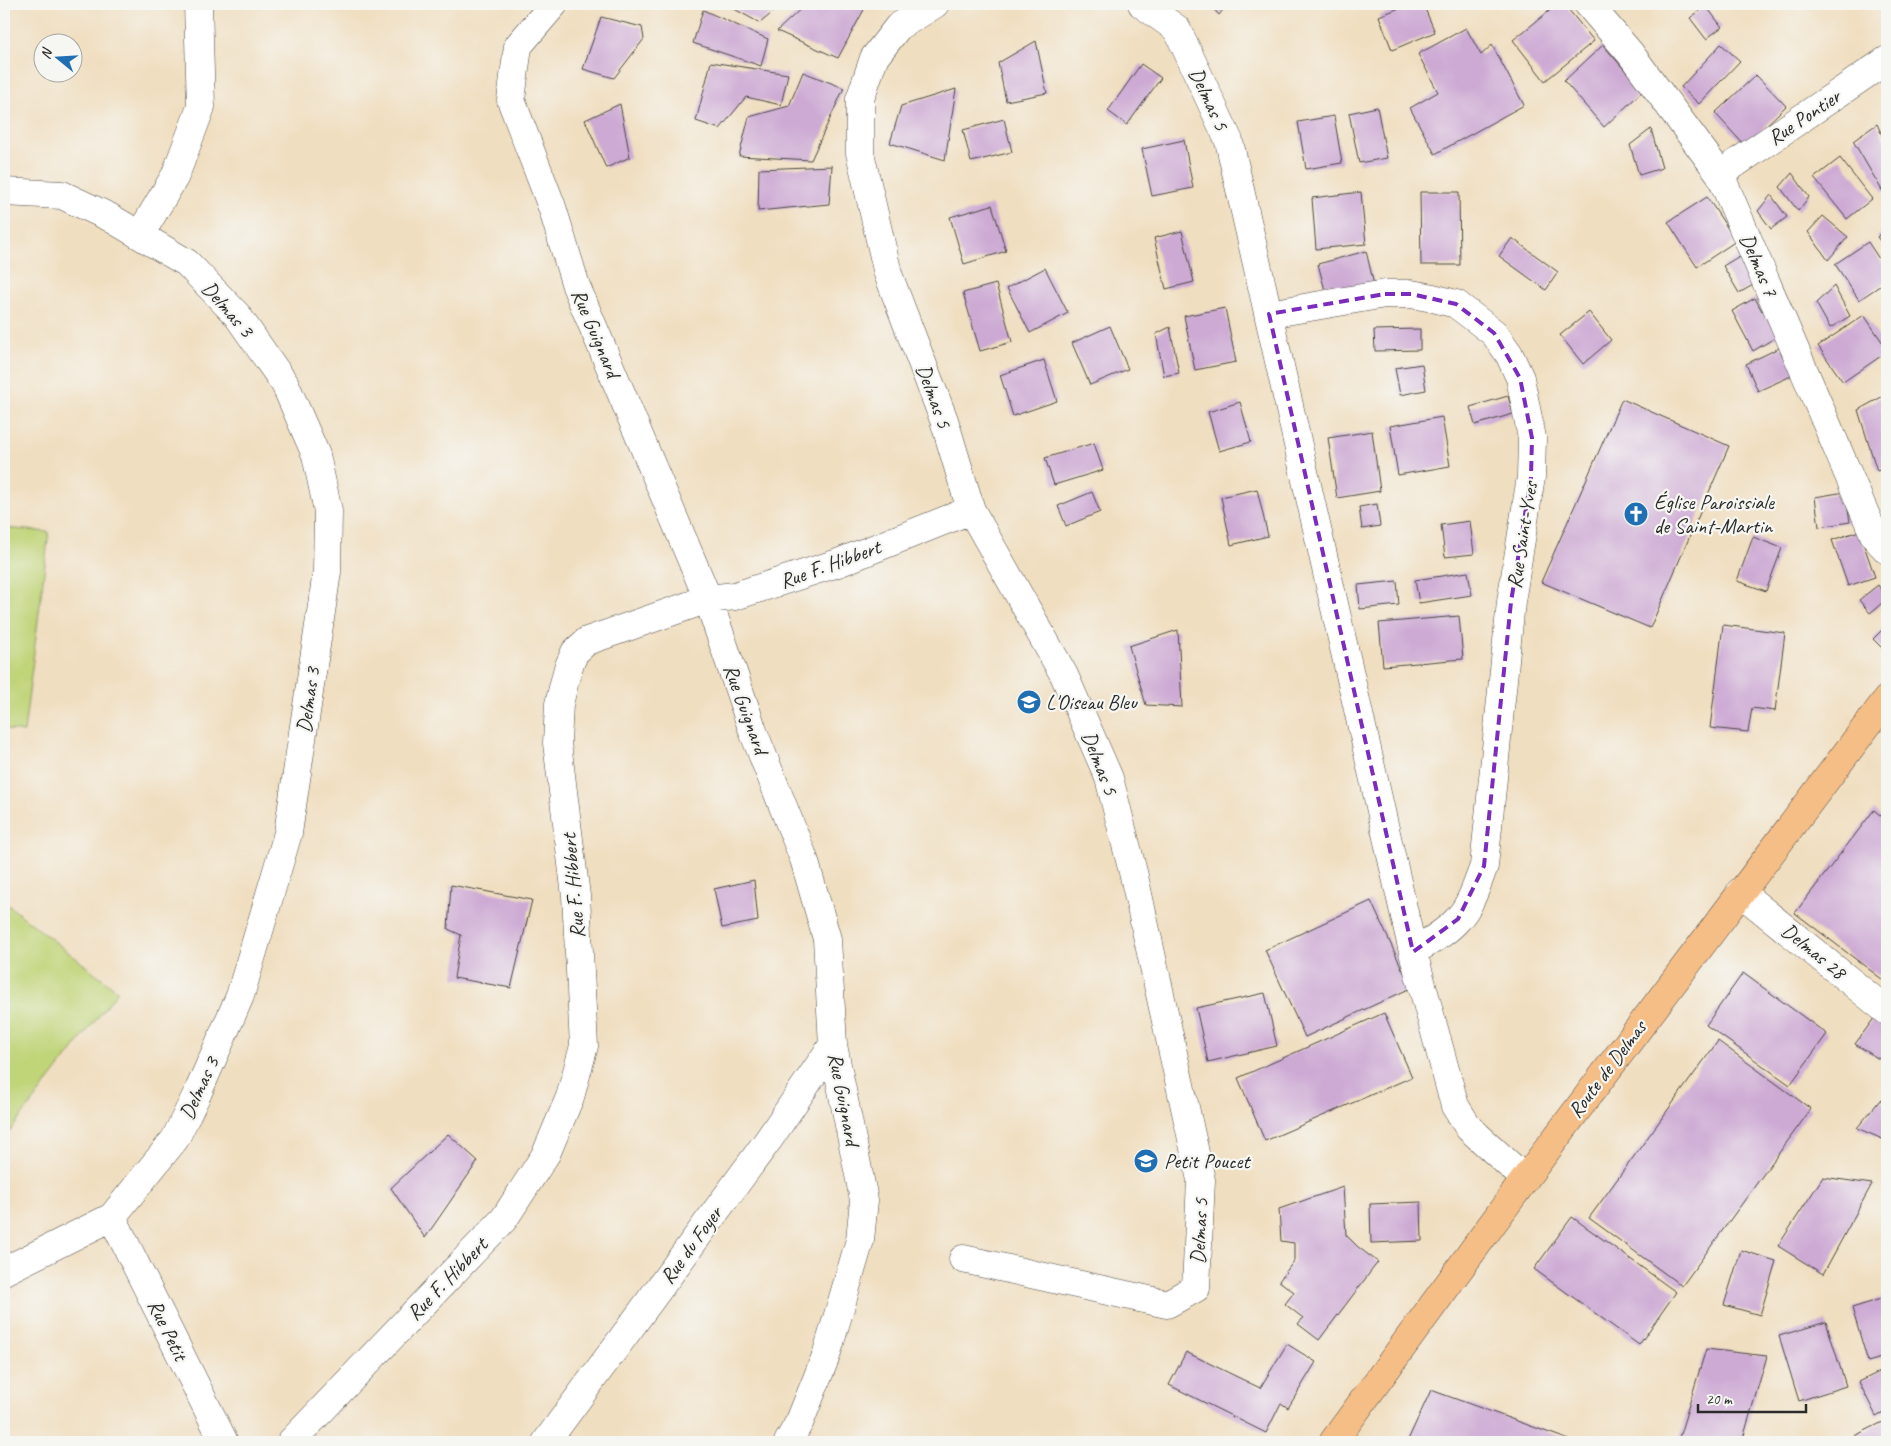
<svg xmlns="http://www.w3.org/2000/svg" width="1891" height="1446" viewBox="0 0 1891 1446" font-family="Caveat,sans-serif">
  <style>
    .green { fill: #c0d478; stroke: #768052 }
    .building { fill: #cdaad4 }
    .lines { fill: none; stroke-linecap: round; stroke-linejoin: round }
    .minor-casing { stroke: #494641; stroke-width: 29 }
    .primary-casing { stroke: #494641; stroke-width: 29 }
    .minor { stroke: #fff; stroke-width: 28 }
    .primary { stroke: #f6be87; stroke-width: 28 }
    .marked { fill: none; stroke: #7b2cbf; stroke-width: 4; stroke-dasharray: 10 6; stroke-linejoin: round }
    .labels { text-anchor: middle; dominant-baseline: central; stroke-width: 4.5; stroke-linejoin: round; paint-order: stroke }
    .street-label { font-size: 21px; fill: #2b2b2b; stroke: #f6f6f2 }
    .poi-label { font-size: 21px; fill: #2b2b2b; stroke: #f6f6f2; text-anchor: start }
  </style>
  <rect width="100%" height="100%" fill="#f6f6f2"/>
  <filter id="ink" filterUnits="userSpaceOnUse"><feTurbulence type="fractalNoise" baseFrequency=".02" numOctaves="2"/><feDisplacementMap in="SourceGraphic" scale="10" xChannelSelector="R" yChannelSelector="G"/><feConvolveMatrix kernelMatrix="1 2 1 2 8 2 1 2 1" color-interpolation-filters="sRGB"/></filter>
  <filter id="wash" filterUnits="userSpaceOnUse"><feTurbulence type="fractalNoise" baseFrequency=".0096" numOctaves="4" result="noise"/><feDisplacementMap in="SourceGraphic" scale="20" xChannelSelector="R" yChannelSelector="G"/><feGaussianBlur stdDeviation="1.12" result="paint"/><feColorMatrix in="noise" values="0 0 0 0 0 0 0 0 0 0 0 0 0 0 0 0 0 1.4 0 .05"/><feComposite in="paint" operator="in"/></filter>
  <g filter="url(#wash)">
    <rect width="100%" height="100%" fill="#f0dec0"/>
    <path class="green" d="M 4,528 L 49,532 L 24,732 L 4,729 Z
      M 4,902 L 118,991 L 4,1139 Z"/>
    <g id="blocks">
      <path class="building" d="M 725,4 L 783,4 L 760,23 Z
        M 806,4 L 867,4 L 838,58 L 777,31 Z
        M 1209,4 L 1227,4 L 1219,15 Z
        M 1410,4 L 1423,4 L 1435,32 L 1392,50 L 1379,16 Z
        M 1558,4 L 1564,4 L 1594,41 L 1545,81 L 1513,40 Z
        M 1706,6 L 1722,27 L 1706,39 L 1690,18 Z
        M 703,10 L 768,39 L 761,66 L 693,43 Z
        M 601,17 L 642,27 L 644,39 L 614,78 L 583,69 Z
        M 1466,28 L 1481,55 L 1492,45 L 1524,105 L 1435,154 L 1410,108 L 1438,92 L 1418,54 Z
        M 1036,41 L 1047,93 L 1006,101 L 998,63 Z
        M 1721,44 L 1740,61 L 1699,104 L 1681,87 Z
        M 1603,45 L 1643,91 L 1604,127 L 1564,81 Z
        M 711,62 L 788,74 L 781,105 L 746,97 L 720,129 L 696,121 Z
        M 1141,64 L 1161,78 L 1127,125 L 1108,111 Z
        M 803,72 L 844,88 L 811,160 L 739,156 L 749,117 L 789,106 Z
        M 1756,75 L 1786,106 L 1745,146 L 1715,113 Z
        M 956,89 L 945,160 L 890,143 L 901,106 Z
        M 620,104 L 630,157 L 606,168 L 585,120 Z
        M 1377,107 L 1387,158 L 1359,163 L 1349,113 Z
        M 1334,116 L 1342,163 L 1306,169 L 1298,122 Z
        M 1004,119 L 1012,152 L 971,162 L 963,130 Z
        M 1877,124 L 1887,146 L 1887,188 L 1883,192 L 1853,141 Z
        M 1651,129 L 1662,168 L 1639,175 L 1630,145 Z
        M 1184,140 L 1193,188 L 1152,196 L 1142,149 Z
        M 1840,158 L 1872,199 L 1847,219 L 1814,178 Z
        M 832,166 L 829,204 L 758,211 L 759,169 Z
        M 1792,173 L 1809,197 L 1798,211 L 1780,187 Z
        M 1361,192 L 1366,244 L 1316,249 L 1312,198 Z
        M 1420,192 L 1459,192 L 1460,265 L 1421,265 Z
        M 1771,195 L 1787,217 L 1771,229 L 1758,211 Z
        M 1707,197 L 1736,241 L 1697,267 L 1668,222 Z
        M 992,205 L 1006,251 L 964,264 L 950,217 Z
        M 1823,216 L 1848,237 L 1828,260 L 1808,232 Z
        M 1887,229 L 1887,249 L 1877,237 Z
        M 1182,231 L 1194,282 L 1166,289 L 1154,238 Z
        M 1512,238 L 1558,272 L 1546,290 L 1499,256 Z
        M 1868,242 L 1887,271 L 1887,281 L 1859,300 L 1835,264 Z
        M 1366,251 L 1376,293 L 1329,305 L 1318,264 Z
        M 1746,252 L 1762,280 L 1739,293 L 1723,266 Z
        M 1045,268 L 1068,313 L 1030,333 L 1007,288 Z
        M 996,284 L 1012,342 L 980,351 L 963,293 Z
        M 1834,286 L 1850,316 L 1830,328 L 1816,303 Z
        M 1755,298 L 1762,311 L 1776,303 L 1790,329 L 1753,351 L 1732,311 Z
        M 1225,308 L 1236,362 L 1195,370 L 1184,316 Z
        M 1589,312 L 1611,340 L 1583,364 L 1560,335 Z
        M 1864,315 L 1887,349 L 1887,352 L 1843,382 L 1818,346 Z
        M 1110,326 L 1128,369 L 1090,385 L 1072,343 Z
        M 1170,327 L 1179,373 L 1164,376 L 1156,334 Z
        M 1420,329 L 1420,350 L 1375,351 L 1374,330 Z
        M 1787,344 L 1800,372 L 1758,391 L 1746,364 Z
        M 1044,360 L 1057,401 L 1013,416 L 1000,375 Z
        M 1422,364 L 1426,390 L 1400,395 L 1395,368 Z
        M 1887,394 L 1887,468 L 1877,471 L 1858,410 Z
        M 1508,396 L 1513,414 L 1475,425 L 1470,407 Z
        M 1622,399 L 1729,446 L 1650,628 L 1541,582 Z
        M 1240,402 L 1251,442 L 1219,451 L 1208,412 Z
        M 1442,417 L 1450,466 L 1398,475 L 1390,426 Z
        M 1372,431 L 1380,491 L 1337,498 L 1328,438 Z
        M 1094,443 L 1103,470 L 1054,485 L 1045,458 Z
        M 1257,489 L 1268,536 L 1231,545 L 1221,497 Z
        M 1092,492 L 1100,512 L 1066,526 L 1058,506 Z
        M 1845,492 L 1850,522 L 1819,527 L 1815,497 Z
        M 1377,504 L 1380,526 L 1362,529 L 1359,507 Z
        M 1470,521 L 1474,554 L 1445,557 L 1441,525 Z
        M 1859,531 L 1875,577 L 1848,586 L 1832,540 Z
        M 1753,537 L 1782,548 L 1766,591 L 1737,581 Z
        M 1468,572 L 1472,595 L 1419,603 L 1415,580 Z
        M 1397,581 L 1399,605 L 1360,609 L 1358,585 Z
        M 1878,585 L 1887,599 L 1870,613 L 1859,600 Z
        M 1459,616 L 1463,659 L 1383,666 L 1379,623 Z
        M 1723,625 L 1785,633 L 1775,711 L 1752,708 L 1748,732 L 1710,728 Z
        M 1887,625 L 1887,651 L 1886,652 L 1873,639 Z
        M 1178,630 L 1182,707 L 1146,705 L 1129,646 Z
        M 1874,810 L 1887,821 L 1887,983 L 1795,913 Z
        M 754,880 L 758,921 L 722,928 L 714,889 Z
        M 451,885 L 532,900 L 511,988 L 454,978 L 461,935 L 448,929 Z
        M 1371,901 L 1411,988 L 1305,1037 L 1265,950 Z
        M 1743,973 L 1827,1034 L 1790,1085 L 1706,1025 Z
        M 1265,993 L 1277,1046 L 1208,1062 L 1196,1008 Z
        M 1884,1005 L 1887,1008 L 1887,1050 L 1879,1059 L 1855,1044 Z
        M 1384,1013 L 1412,1077 L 1265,1141 L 1238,1078 Z
        M 1718,1041 L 1811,1109 L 1682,1286 L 1589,1218 Z
        M 1880,1100 L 1887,1103 L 1887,1141 L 1857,1128 Z
        M 448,1134 L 478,1161 L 425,1238 L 391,1188 Z
        M 1823,1177 L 1872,1184 L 1823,1274 L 1778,1246 Z
        M 1343,1187 L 1346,1235 L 1358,1247 L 1378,1262 L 1319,1340 L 1298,1324 L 1303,1318 L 1285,1304 L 1294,1292 L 1279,1281 L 1294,1261 L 1294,1243 L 1281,1241 L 1279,1209 Z
        M 1421,1202 L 1422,1241 L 1371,1243 L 1370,1204 Z
        M 1572,1217 L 1676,1292 L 1639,1345 L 1534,1269 Z
        M 1741,1250 L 1776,1261 L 1760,1315 L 1724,1305 Z
        M 1887,1297 L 1887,1356 L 1868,1362 L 1852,1308 Z
        M 1826,1322 L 1846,1386 L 1799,1401 L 1779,1336 Z
        M 1287,1344 L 1316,1362 L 1288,1408 L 1281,1403 L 1266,1433 L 1169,1385 L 1186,1352 L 1260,1388 Z
        M 1706,1349 L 1767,1356 L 1742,1442 L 1679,1442 L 1678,1441 Z
        M 1887,1368 L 1887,1410 L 1876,1416 L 1859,1382 Z
        M 1431,1390 L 1575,1442 L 1407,1442 Z
        M 1887,1420 L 1887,1442 L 1842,1442 Z"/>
    </g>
  </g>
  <g filter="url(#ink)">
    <use href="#blocks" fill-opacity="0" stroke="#494641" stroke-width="1"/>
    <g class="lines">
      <defs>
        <path id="minor" d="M 554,4 L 518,46 L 511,100 L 552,207 L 576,286 L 708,599 L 753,731 L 804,859 L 827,939 L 833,1045 L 864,1200 L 860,1240 L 826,1356 L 800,1421 L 788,1442
          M 935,4 L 898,27 L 874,58 L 860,99 L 860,153 L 888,274 L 944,420 L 971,510 L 1064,675 L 1109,778 L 1134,876 L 1201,1180 L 1196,1288 L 1167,1304 L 963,1259
          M 1142,4 L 1177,29 L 1229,141 L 1413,952 L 1455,1106 L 1469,1128 L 1525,1179
          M 1588,4 L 1630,53 L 1720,174 L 1875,537 L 1887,550
          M 1720,174 L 1887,60
          M 4,192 L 62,195 L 109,217 L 187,263 L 237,315 L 285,384 L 316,455 L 328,511 L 327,572 L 288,833 L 240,996 L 198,1092 L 175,1139 L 112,1217 L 4,1271
          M 140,235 L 175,176 L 201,107 L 198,4
          M 1269,314 L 1385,294 L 1411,294 L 1433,298 L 1456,304 L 1494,333 L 1509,354 L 1520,378 L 1532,438 L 1531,477 L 1511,602 L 1484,866 C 1477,884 1471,905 1458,919 C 1446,933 1428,942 1413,952
          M 1740,892 L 1887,1011
          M 112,1217 L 224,1442
          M 291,1442 L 504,1219 L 546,1154 L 570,1097 L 584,1046 L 576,896 L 557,743 L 559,704 L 568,668 L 575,652 L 587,641 L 708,599 L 735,596 L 838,563 L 971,510
          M 546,1442 L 769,1139 L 833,1045"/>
        <path id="primary" d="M 1333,1442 L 1525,1179 L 1887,699"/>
      </defs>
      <use href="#minor" class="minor-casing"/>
      <use href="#primary" class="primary-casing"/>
      <use href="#minor" class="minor"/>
      <use href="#primary" class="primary"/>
    </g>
  </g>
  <path class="marked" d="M 1385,294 L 1411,294 L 1456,304 L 1494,333 L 1520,378 L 1532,438 L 1531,477 L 1511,602 L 1484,866 L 1458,919 L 1413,952 L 1269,314 Z"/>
  <defs>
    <symbol id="church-disc" viewBox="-11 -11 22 22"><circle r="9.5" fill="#1f6fb2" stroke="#f6f6f2"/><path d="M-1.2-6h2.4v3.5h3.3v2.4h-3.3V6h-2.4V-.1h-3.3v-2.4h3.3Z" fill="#fff"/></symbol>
    <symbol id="school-disc" viewBox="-11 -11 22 22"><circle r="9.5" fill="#1f6fb2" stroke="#f6f6f2"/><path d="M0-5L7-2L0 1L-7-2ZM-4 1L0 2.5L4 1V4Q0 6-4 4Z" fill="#fff"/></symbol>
  </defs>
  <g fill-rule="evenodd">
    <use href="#church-disc" x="1622" y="500" width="28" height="28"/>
    <use href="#school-disc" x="1015" y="688" width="28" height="28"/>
    <use href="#school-disc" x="1132" y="1147" width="28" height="28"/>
  </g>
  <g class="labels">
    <g class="street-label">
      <text transform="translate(1209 99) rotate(65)">Delmas 5</text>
      <text transform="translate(1804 117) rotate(-34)">Rue Pontier</text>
      <text transform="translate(1759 265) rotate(67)">Delmas 7</text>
      <text transform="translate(228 309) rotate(49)">Delmas 3</text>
      <text transform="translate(596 333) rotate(67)">Rue Guignard</text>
      <text transform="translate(934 396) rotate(70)">Delmas 5</text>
      <text transform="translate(1522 535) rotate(-81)">Rue Saint-Yves</text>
      <text transform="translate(830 564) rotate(-20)">Rue F. Hibbert</text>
      <text transform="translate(308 700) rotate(-82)">Delmas 3</text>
      <text transform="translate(746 709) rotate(70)">Rue Guignard</text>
      <text transform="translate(1100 763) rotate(69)">Delmas 5</text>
      <text transform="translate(573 886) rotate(-95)">Rue F. Hibbert</text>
      <text transform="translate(1814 951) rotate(39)">Delmas 28</text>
      <text transform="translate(1607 1069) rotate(-53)">Route de Delmas</text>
      <text transform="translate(199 1088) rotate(-65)">Delmas 3</text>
      <text transform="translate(844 1099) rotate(79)">Rue Guignard</text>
      <text transform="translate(1199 1231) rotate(-87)">Delmas 5</text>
      <text transform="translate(691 1245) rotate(-54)">Rue du Foyer</text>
      <text transform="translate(447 1279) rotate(-46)">Rue F. Hibbert</text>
      <text transform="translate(168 1330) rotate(64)">Rue Petit</text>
    </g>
    <g class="poi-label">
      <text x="1654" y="502">Église Paroissiale<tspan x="1654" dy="24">de Saint-Martin</tspan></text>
      <text x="1046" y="702">L'Oiseau Bleu</text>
      <text x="1164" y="1161">Petit Poucet</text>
    </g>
  </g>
  <rect width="1891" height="1446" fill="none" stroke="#f6f6f2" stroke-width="20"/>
  <g transform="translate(58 58) rotate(288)"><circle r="24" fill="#f6f6f2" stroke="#a5a5a2"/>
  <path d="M0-4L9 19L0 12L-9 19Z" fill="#1f6fb2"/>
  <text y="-8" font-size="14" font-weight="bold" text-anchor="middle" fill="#2b2b2b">N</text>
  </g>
  <path d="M1698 1404v8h108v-8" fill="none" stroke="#2b2b2b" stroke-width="2.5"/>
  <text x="1706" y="1404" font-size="15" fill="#2b2b2b" stroke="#f6f6f2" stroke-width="4" paint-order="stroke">20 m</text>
</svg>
